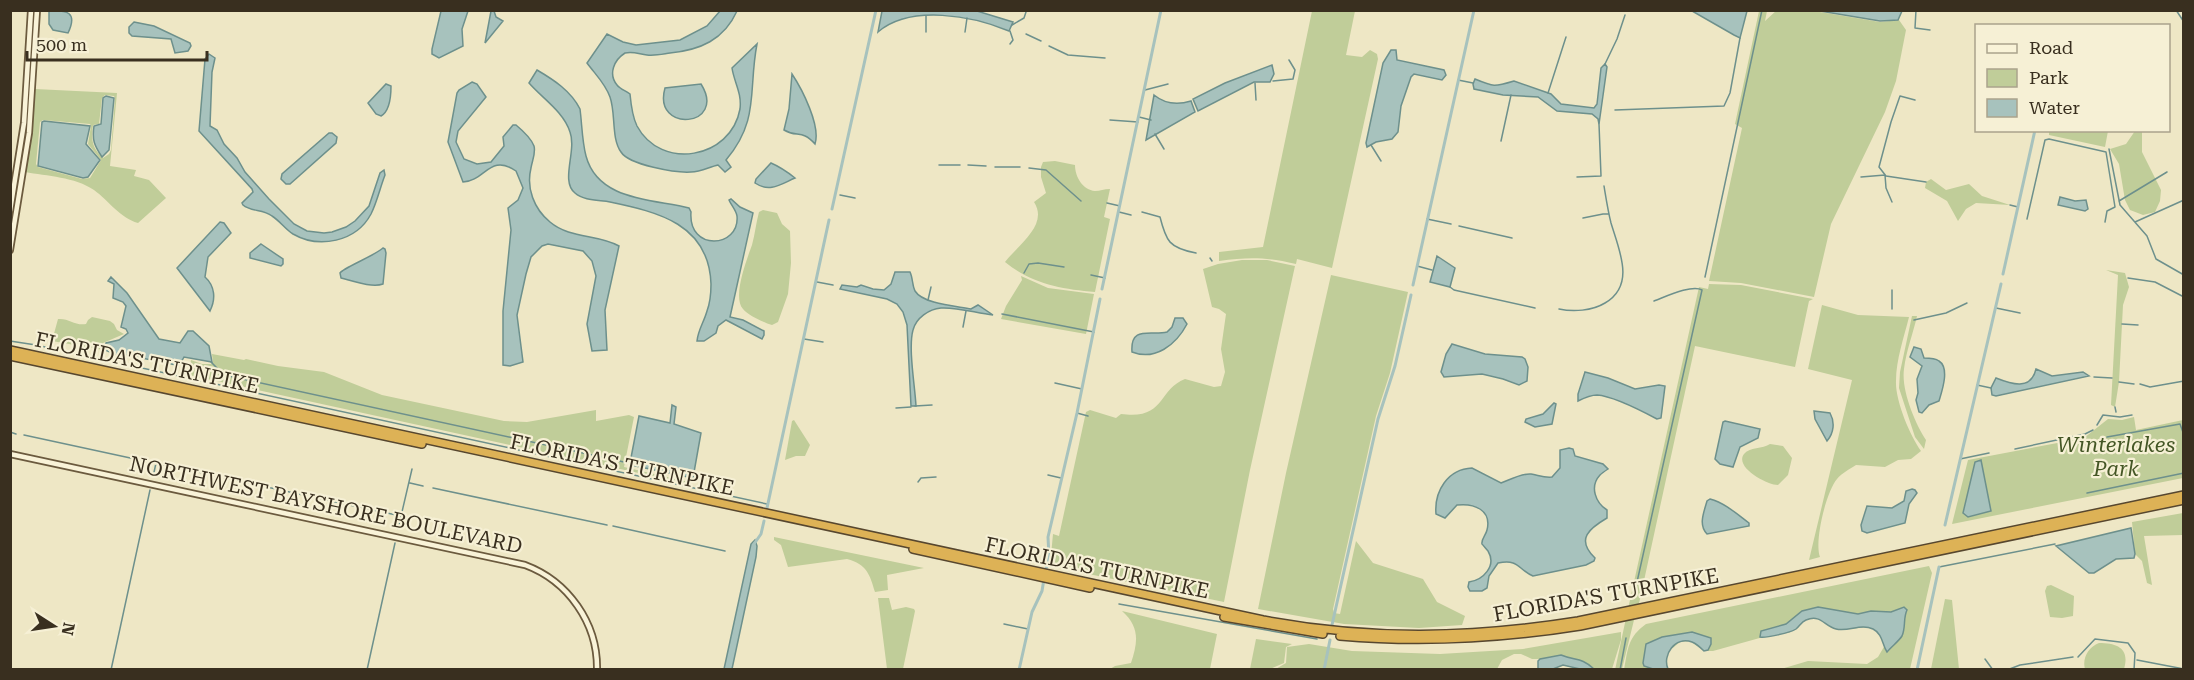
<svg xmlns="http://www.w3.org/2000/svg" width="2194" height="680" viewBox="0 0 2194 680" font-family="'Roboto Serif',serif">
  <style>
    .green { fill: #c0cd99; fill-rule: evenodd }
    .water { fill: #a7c2bd; stroke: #6d908c; stroke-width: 1.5 }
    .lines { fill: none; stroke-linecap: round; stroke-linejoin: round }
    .stream { stroke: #6d908c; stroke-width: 1.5 }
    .canal { stroke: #a7c2bd; stroke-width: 3 }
    .secondary-casing { stroke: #6b5a3e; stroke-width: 8 }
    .highway-casing { stroke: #57472f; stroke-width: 10 }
    .secondary { stroke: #f9f3d8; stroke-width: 4.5 }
    .highway { stroke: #ddb256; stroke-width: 7 }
    .labels { text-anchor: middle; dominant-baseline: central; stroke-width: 4.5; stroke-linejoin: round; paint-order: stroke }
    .street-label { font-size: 21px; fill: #392f1f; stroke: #f6f0d5 }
    .park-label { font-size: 21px; font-style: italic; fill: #445625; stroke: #f6f0d5 }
  </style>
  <rect width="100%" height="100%" fill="#eee7c5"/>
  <path class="green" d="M 1777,10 L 1814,11 L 1880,22 L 1899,20 L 1906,30 L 1896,81 L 1885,112 L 1831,224 L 1814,297 L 1741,283 L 1709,281 L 1742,128 L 1735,124 L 1759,11 L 1767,11 L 1765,21 Z
    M 1312,11 L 1355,11 L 1346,55 L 1362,57 L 1370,50 L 1377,54 L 1378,59 L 1332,268 L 1297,259 L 1296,264 C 1266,257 1249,257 1219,261 L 1219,252 L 1263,247 Z
    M 35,89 L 117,93 L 110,166 L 136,170 L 134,176 L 149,180 L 166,198 L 138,223 C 120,218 109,201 94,190 C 75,177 47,176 25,172 ZM 105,95 L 114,96 L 115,98 L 111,150 L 109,154 L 103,158 C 92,148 91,140 93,125 L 99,124 L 102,98 ZM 43,120 L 90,124 L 91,126 L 88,144 L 101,160 L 90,178 L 82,179 L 38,167 L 36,164 L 40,122 Z
    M 2049,131 L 2049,130 L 2108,131 L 2105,147 L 2049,135 Z
    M 2135,131 L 2142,131 L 2142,152 L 2161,190 L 2160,201 L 2155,212 L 2143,215 L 2130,210 L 2125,200 L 2119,164 L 2110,149 L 2126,144 Z
    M 1055,161 L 1075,165 C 1075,177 1083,190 1095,191 C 1100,191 1104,189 1110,189 L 1104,217 L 1110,219 L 1095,292 C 1061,289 1032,284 1005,262 C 1018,245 1049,225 1034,202 L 1046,193 L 1041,177 L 1041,167 L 1043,162 Z
    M 1931,179 L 1946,190 L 1969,184 L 1982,196 L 2010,205 L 1976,203 L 1966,209 L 1958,221 L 1947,201 L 1925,188 L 1926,182 Z
    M 763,210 L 777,213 L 782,224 L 790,231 L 791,263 L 788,294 L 778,322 L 772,325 C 763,322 749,316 743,309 C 732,297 747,259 752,245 C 755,234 756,223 759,212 Z
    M 1242,260 L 1267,260 L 1295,266 L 1250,470 L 1224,602 L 1050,566 L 1053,534 L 1059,536 L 1086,412 L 1090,410 L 1116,418 L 1121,414 C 1166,420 1157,390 1185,379 L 1214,387 L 1221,386 L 1225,372 L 1221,349 L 1226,314 L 1219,309 L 1212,307 L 1203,269 L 1218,264 Z
    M 2106,270 L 2125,273 L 2129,287 L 2123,305 L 2119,382 L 2115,407 L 2111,405 L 2118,275 Z
    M 1331,275 L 1408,292 L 1390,373 L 1376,416 L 1333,609 L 1334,613 L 1340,614 L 1356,541 L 1373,563 L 1423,579 L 1437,602 L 1465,616 L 1462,625 L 1419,628 L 1344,624 L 1258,609 L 1286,473 Z
    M 1021,276 L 1048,288 L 1094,294 L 1086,334 L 1001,319 L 1006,306 L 1022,280 Z
    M 1709,284 L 1741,285 L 1813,299 L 1809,301 L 1795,367 L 1695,346 L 1640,599 L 1638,607 L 1628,609 L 1699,287 L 1708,289 Z
    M 1822,305 L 1858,315 L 1909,317 C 1904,337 1896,360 1896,381 C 1895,400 1910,436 1921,451 L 1911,459 L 1898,460 L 1885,467 L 1856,465 C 1850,469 1842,473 1837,479 C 1826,492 1814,542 1820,557 L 1809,560 L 1852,380 L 1808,369 Z
    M 1912,316 L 1917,316 C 1913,334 1906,351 1904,369 C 1901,390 1915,423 1926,440 L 1924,449 L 1915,437 L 1899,388 L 1900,372 Z
    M 92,317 L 110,321 L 114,324 L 117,330 L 124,334 L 103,343 L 103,350 L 52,341 L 58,319 C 69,318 75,326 86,324 L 88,320 Z
    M 212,354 L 244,360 L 246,359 L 278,366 L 324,372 L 382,395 L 504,421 L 527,422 L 596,410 L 596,421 L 629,415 L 634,417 L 624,467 L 689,482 L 689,484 L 189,375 L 191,360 L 202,364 L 211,364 L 213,362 Z
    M 2134,417 L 2136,430 L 2183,420 L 2183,478 L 1952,524 L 1968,460 L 2084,438 L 2108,419 L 2122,420 Z
    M 794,420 L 810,445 L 805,456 L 796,456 L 785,460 L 792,421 Z
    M 1770,444 L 1783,446 L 1792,458 L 1788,475 L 1778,485 C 1767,485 1734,467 1744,454 C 1749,447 1763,449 1770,444 Z
    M 2183,513 L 2183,535 L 2144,536 L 2152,585 L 2147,583 L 2142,561 L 2135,554 L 2132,522 Z
    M 774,537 L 924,568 L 887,575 L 888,590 L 875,592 C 870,575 867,564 847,559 L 788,567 L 781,545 L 774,540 Z
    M 1929,566 L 1932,573 L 1910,669 L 1781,669 L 1808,661 L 1867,664 L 1878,657 L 1885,645 C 1877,617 1856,632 1838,629 C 1826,627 1822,615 1808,619 C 1801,621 1799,628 1793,631 C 1787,634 1781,634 1774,634 L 1713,651 L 1704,651 L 1690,641 L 1680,642 L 1669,651 L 1665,661 L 1668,669 L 1624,670 C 1628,648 1628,637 1646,624 Z
    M 2051,585 L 2074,596 L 2073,616 L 2062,618 L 2050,617 L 2045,591 L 2047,586 Z
    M 878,598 L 889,598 L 892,610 L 906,607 L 914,609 L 915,611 L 903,669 L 887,669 Z
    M 1945,599 L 1952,600 L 1959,669 L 1931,669 Z
    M 1122,611 L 1217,634 L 1210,669 L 1110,669 L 1115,666 L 1131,663 C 1138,642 1140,627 1122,611 Z
    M 1635,616 L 1622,669 L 1615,670 L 1626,618 Z
    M 1621,632 L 1621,640 L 1612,669 L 1594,669 L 1578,659 L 1532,659 L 1521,654 L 1514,654 L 1502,660 L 1497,669 L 1274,670 L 1286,663 L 1287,647 L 1309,644 L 1352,651 L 1440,654 L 1523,649 Z
    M 1256,639 L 1292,644 L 1286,647 L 1284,663 L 1270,669 L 1250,669 Z
    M 2099,643 C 2118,643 2130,649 2124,669 L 2085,669 C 2082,659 2088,647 2099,643 Z"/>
  <path class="water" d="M 49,11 C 67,10 78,12 68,33 L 53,30 L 49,24 Z
    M 441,11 L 468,11 L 462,29 L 463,46 L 439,58 L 432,54 L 432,49 Z
    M 491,11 L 494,11 L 496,17 L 503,21 L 485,43 Z
    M 720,11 L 737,11 C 724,40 700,50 670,53 C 663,54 655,56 647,55 C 639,54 633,51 625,53 C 614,60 608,74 617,85 C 620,89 626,91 630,94 C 631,105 632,116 637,126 C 661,171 731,159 740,109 C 742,93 734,82 732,68 L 757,44 C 748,90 760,120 726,160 L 731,167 L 725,172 L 718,165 C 709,167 701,172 691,172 C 676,173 629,165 621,152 C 611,138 616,114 610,97 C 605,83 595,74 587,63 L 607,34 L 623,42 L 636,45 L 680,40 L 707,26 Z
    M 882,11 L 977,11 L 1013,22 L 1009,31 C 973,16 911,4 878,32 Z
    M 1692,11 L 1747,11 L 1740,38 L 1734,35 Z
    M 1820,11 L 1902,11 L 1898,20 L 1880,21 Z
    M 134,22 L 154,26 L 190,43 L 191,46 L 188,51 L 175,53 L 171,39 L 132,36 L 129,33 L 129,27 Z
    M 1391,50 L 1396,50 L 1397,60 L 1444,70 L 1446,75 L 1442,80 L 1414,74 L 1411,77 L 1401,106 L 1398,132 L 1392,139 L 1376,142 L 1367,147 L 1366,143 L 1383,63 Z
    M 209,54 L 215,58 L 212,72 L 210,126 L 217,130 L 224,144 L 237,158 L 245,172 L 269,199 L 294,224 L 307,231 L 324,233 L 332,232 L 346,227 L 355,221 L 369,206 L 380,173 L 384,170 L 385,175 C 380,188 377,202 371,214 C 356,242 319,249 293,234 C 285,229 280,221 272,216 C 263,209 251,212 243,205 L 242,203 L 253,192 L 252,189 L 199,131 L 205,59 Z
    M 1605,64 L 1607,67 L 1599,124 L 1598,119 L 1592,114 L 1557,111 L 1538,97 L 1503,95 L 1474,89 L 1473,84 L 1475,79 C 1494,87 1494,87 1514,81 L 1551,94 L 1561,104 L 1594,108 L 1597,104 L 1601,68 Z
    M 1272,65 L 1274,74 L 1270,82 L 1254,82 L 1198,111 L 1193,99 L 1225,83 Z
    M 537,70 C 554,80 571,91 580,109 C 582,124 582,141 586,156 C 598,201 653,199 689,208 L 691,212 C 688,252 740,248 737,216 C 736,210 731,205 729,200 L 731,199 L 740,207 L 753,213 L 730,317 L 743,320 L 764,331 L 764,335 L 762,339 L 726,320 L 718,326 L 716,333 L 704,341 L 697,341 C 698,330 704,322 707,311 C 710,303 711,292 711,284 C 709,224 658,212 610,202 C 599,200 584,201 575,193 C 560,181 577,151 570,132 C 564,112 542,98 529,83 Z
    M 792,74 C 802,89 821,126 815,144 C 802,129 797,138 784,130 L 789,109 Z
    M 472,82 L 477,84 L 486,97 L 458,131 L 456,142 L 464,159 L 477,164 L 491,162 L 504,146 L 503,137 L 513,125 L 516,125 C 522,130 531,138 534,146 C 536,153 532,161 531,168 C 526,188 534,209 550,222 C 570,239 598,234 619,246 L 605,310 L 607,350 L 592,351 L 587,324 L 596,276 L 592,261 L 583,251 L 548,244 L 542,246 L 531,257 L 526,274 L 517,315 L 523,362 L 510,366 L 503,365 L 503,311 L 511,230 L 508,208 L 518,200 L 523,188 L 516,171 C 490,153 485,181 463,182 L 448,142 L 457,93 L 459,90 Z
    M 386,84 L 391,86 C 391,96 390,111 381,116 L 376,114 L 368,103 Z
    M 701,84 C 728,127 652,134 665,88 Z
    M 1154,95 C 1165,104 1178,105 1191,101 L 1195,112 L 1146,140 Z
    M 106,96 L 114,98 L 109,150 L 102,157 C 94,145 92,140 94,126 L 101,124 L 103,98 Z
    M 44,121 L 90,126 L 86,144 L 100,160 L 88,177 L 83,178 L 38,166 L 42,122 Z
    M 329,133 L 332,133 L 337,137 L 336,143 L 290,184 L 286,184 L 281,179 L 282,174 Z
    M 771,163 C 778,166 790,174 795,178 C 781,184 770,193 755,183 L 756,179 Z
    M 2060,197 L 2075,201 L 2086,200 L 2088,209 L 2085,211 L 2058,205 Z
    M 220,222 L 224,223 L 231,233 L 208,257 L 205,277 C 215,286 216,299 210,311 L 177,268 Z
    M 261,244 L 283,259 L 283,264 L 281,266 L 250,258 L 250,253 Z
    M 383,248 L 385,249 L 386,253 L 383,284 C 372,288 353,281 341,278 L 340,273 C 343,268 372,257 383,248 Z
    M 1437,256 L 1455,268 L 1450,287 L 1430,282 Z
    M 895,272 L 910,272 C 913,278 912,285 915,291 C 923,304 956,306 971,309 L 978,305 L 993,315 C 976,313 957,307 941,308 C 929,309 916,318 913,330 C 908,348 915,386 916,406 L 911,406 L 907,325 L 903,312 L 897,304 L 887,299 L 840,289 L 842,285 L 857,287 L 861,285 L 873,289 L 884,290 L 891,284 Z
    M 111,277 L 127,293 L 159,339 L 180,343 L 188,331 L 193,331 L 209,346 L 212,362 L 184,357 L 180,364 L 176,365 L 122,354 L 119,356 L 105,350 L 104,348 L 106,343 L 119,340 L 128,333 L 126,329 L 121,327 L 126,306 L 123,302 L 113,298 L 114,284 L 108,281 Z
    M 1175,318 L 1183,318 L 1187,324 C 1176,345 1155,361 1132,352 C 1130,325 1151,336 1167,332 L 1172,327 Z
    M 1452,344 L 1485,354 L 1522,357 L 1525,359 L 1528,367 L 1527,381 L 1519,385 L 1503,379 L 1482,374 L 1444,377 L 1441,372 L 1446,354 Z
    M 1914,347 L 1921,349 L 1924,358 C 1929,358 1935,358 1939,361 C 1950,368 1942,391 1939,401 L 1929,405 L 1922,413 L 1919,412 L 1916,400 L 1918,393 L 1917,379 L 1922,366 L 1910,357 Z
    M 2036,369 L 2052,376 L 2083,372 L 2089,376 L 1996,396 L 1992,395 L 1991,388 L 1996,378 C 2011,384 2031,391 2036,369 Z
    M 1585,372 L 1608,378 L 1635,389 L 1659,385 L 1665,386 L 1661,418 L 1657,419 C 1642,411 1613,396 1597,395 C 1590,395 1584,398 1578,401 L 1578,394 Z
    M 1554,403 L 1556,404 L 1552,424 L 1535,427 L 1525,422 L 1526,419 L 1543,414 Z
    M 672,405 L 676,407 L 674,424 L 701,433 L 693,478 L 631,465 L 630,463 L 639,416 L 670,423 Z
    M 1814,411 L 1830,413 C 1835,422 1834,433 1827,441 L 1815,419 Z
    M 1725,421 L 1760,429 L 1758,438 L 1740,447 L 1733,467 L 1720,464 L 1715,459 L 1723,422 Z
    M 1569,448 L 1573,449 L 1575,456 L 1603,464 L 1608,469 C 1605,471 1602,473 1600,475 C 1589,487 1596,503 1607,510 L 1607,518 C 1590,528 1575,539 1595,558 L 1594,561 L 1586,565 L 1533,576 C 1517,569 1520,559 1498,563 L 1489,576 L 1487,588 L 1482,591 L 1470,591 L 1468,587 L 1469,582 C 1483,580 1497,566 1488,551 C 1487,550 1483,545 1482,544 C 1481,539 1486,535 1487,530 C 1492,510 1474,503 1457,505 L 1445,518 L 1436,514 C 1434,491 1448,469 1472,468 L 1501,483 C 1509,480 1522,473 1531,474 C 1538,475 1544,478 1552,477 L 1560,468 L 1560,450 Z
    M 1981,460 L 1991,511 L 1968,517 L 1963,513 L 1975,462 Z
    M 1912,489 L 1915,490 L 1917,493 L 1909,504 L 1905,523 L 1867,533 L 1862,531 L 1861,525 L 1867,506 L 1892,508 L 1904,501 L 1906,491 Z
    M 1710,499 C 1725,503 1737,514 1749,523 L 1749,526 L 1707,534 C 1698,525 1704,512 1707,501 Z
    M 2131,528 L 2135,554 L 2134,558 L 2116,559 L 2094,573 L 2089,573 L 2056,546 Z
    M 755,540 L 757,546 L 756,557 L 732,669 L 724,669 L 751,544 Z
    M 1818,607 L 1858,614 L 1871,611 L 1891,612 L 1904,607 L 1907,610 C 1903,618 1906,627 1902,636 C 1899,641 1891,647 1887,652 C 1882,645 1883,634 1873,629 C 1861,623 1849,632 1836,629 C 1824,626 1821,614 1806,620 C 1801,622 1800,626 1796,629 C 1790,633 1766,638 1760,637 L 1761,631 L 1786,624 L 1802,611 Z
    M 1692,632 L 1711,638 L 1711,644 L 1708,650 L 1704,651 C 1701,648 1697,644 1692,642 C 1675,636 1662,655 1668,669 L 1653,669 L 1644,666 L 1643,663 L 1646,644 L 1662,637 Z
    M 1561,655 C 1576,661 1581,657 1594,669 L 1580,669 L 1563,665 L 1553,669 L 1538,669 L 1538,661 L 1540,659 Z"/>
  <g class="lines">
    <path class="stream" d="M 1916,10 L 1915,28 L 1930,30
      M 2176,10 L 2184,22
      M 1012,25 L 1024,18 L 1026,12
      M 1010,31 L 1013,40 L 1010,44
      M 926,32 L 926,16
      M 965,32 L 967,18
      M 1026,34 L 1041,41
      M 1049,46 L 1068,55 L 1105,58
      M 1605,64 L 1617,39 L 1625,15
      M 1458,80 L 1473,83
      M 1273,81 L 1293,79 L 1295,70 L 1289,60
      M 1255,83 L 1256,100
      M 1145,90 L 1168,84
      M 1548,93 L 1566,37
      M 1915,100 L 1900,96 L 1891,122 L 1879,167 L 1886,176 L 1926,182
      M 1615,110 L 1724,106 L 1730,93 L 1740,38
      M 1139,117 L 1151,120
      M 1110,120 L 1138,122
      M 1155,134 L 1164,149
      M 1501,141 L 1511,95
      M 1371,145 L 1381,161
      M 2109,149 L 2120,205 L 2147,236 L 2156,259 L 2184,275
      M 939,165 L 960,165
      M 968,165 L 986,166
      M 995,167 L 1020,167
      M 1029,168 L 1046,170 L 1081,201
      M 1577,177 L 1601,176 L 1599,124
      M 1861,177 L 1885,175 L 1886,188 L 1892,202
      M 840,195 L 855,198
      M 2119,201 L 2167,172
      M 1107,203 L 1120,206
      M 2010,205 L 2018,207
      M 1119,212 L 1131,215
      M 1142,212 L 1160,217 C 1166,241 1169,248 1196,253
      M 1583,218 L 1603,214 L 1608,214
      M 1427,219 L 1451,224
      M 2027,219 L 2045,140 L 2049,139 L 2106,152 L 2115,207 L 2107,211 L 2105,222
      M 2135,222 L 2184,200
      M 1459,226 L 1512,238
      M 1210,258 L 1212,261
      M 1417,266 L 1432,270
      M 1024,273 L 1029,264 L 1038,263 L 1064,267
      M 1091,275 L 1105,278
      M 1705,277 L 1762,10
      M 2128,278 L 2155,282 L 2184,297
      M 817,282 L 833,285
      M 1450,287 L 1454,290 L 1535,308
      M 928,300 L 931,287
      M 1996,308 L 2020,313
      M 1559,309 C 1573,312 1592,311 1605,303 C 1636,285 1619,250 1611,223 C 1608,211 1606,198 1604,186
      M 1892,309 L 1892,290
      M 1002,314 L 1094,332
      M 1914,320 L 1946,313 L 1967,303
      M 2122,324 L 2138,325
      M 963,327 L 966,311
      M 804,339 L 823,342
      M 10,341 L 36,345 L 767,504
      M 211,362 L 224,375 L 624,462
      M 2094,377 L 2112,378
      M 2119,382 L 2134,384
      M 1055,383 L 1082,389
      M 2140,384 L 2150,387 L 2184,381
      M 1977,385 L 1991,388
      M 915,406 L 932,405
      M 2115,407 L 2116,412
      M 896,408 L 911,407
      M 1077,413 L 1088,416
      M 2097,425 L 2103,415 L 2120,417 L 2132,415
      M 10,432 L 16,434
      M 24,435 L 172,467
      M 2107,437 L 2180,424 L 2184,435
      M 2015,449 L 2085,434 L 2093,430
      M 1960,459 L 1989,453
      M 180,468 L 377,511
      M 1048,475 L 1061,478
      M 153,477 L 156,463
      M 918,482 L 921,478 L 936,477
      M 410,483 L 423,486
      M 433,488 L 607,525
      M 2087,493 L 2184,473
      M 387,513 L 401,516
      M 613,526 L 725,551
      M 398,529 L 412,469
      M 1939,567 L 2055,544
      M 1635,591 L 1702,290 C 1692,284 1665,297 1654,301
      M 1119,604 L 1317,639
      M 1004,624 L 1028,629
      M 2078,657 L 2095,639 L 2128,643 L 2135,653 L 2134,670
      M 1985,659 L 1993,670
      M 2137,660 L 2184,669
      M 111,670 L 150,490
      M 367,670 L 395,543
      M 1620,670 L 1626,638
      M 2007,670 L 2020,665 L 2073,657"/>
    <path class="canal" d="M 832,209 L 876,10
      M 2003,274 L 2035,130
      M 1413,285 L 1474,10
      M 1102,289 L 1161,10
      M 767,508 L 829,220
      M 1945,525 L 2001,284
      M 754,544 L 761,534 L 764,521
      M 1045,573 L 1049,557 L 1048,537 L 1077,413 L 1100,299
      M 1332,625 L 1378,419 L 1395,366 L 1411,295
      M 1019,670 L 1032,612 L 1042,591 L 1044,579
      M 1324,670 L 1330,640
      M 1917,670 L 1939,567"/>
    <defs>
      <path id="secondary" d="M 10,211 L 24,123 L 31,10
        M 10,250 L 29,133 L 37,10
        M 10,454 L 525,565 C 568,581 598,623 597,670"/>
      <path id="highway" d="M 10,350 L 1263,620 C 1370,640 1471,638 1578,621 L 2184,495
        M 10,356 L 422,444
        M 913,549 L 1090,588
        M 1224,617 L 1323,634
        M 1340,636 C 1421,643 1499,639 1580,626 L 2184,500"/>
    </defs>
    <use href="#secondary" class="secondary-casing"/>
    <use href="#highway" class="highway-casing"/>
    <use href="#secondary" class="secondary"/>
    <use href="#highway" class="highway"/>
  </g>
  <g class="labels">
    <g class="street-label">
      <text transform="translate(147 363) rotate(12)">FLORIDA'S TURNPIKE</text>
      <text transform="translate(622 465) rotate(12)">FLORIDA'S TURNPIKE</text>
      <text transform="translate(326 505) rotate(12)">NORTHWEST BAYSHORE BOULEVARD</text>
      <text transform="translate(1097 568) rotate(12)">FLORIDA'S TURNPIKE</text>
      <text transform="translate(1606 595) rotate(-10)">FLORIDA'S TURNPIKE</text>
    </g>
    <g class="park-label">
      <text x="2116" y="445">Winterlakes<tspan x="2116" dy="24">Park</tspan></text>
    </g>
  </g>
  <rect width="2194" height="680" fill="none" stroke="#392f1f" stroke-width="24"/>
  <rect x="1975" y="24" width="195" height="108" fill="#f6f0d5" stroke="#aaa38c" stroke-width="1.5"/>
  <rect x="1987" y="44" width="30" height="9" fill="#f9f3d8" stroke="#aaa38c" stroke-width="1.5"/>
  <text x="2029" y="54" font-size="18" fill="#392f1f">Road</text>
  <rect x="1987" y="69" width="30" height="18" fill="#c0cd99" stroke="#aaa38c" stroke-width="1.5"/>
  <text x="2029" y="84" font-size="18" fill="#392f1f">Park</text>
  <rect x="1987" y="99" width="30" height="18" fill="#a7c2bd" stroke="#aaa38c" stroke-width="1.5"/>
  <text x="2029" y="114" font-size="18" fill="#392f1f">Water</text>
  <g transform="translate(54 626) rotate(102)" stroke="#f6f0d5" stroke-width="4.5" paint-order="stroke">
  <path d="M0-4.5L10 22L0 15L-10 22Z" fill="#392f1f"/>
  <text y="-9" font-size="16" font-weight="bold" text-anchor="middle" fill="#392f1f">N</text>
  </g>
  <path d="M27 51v9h180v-9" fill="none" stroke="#392f1f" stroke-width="3"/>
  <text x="36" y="51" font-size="18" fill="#392f1f" stroke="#f6f0d5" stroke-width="4.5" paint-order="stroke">500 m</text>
</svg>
